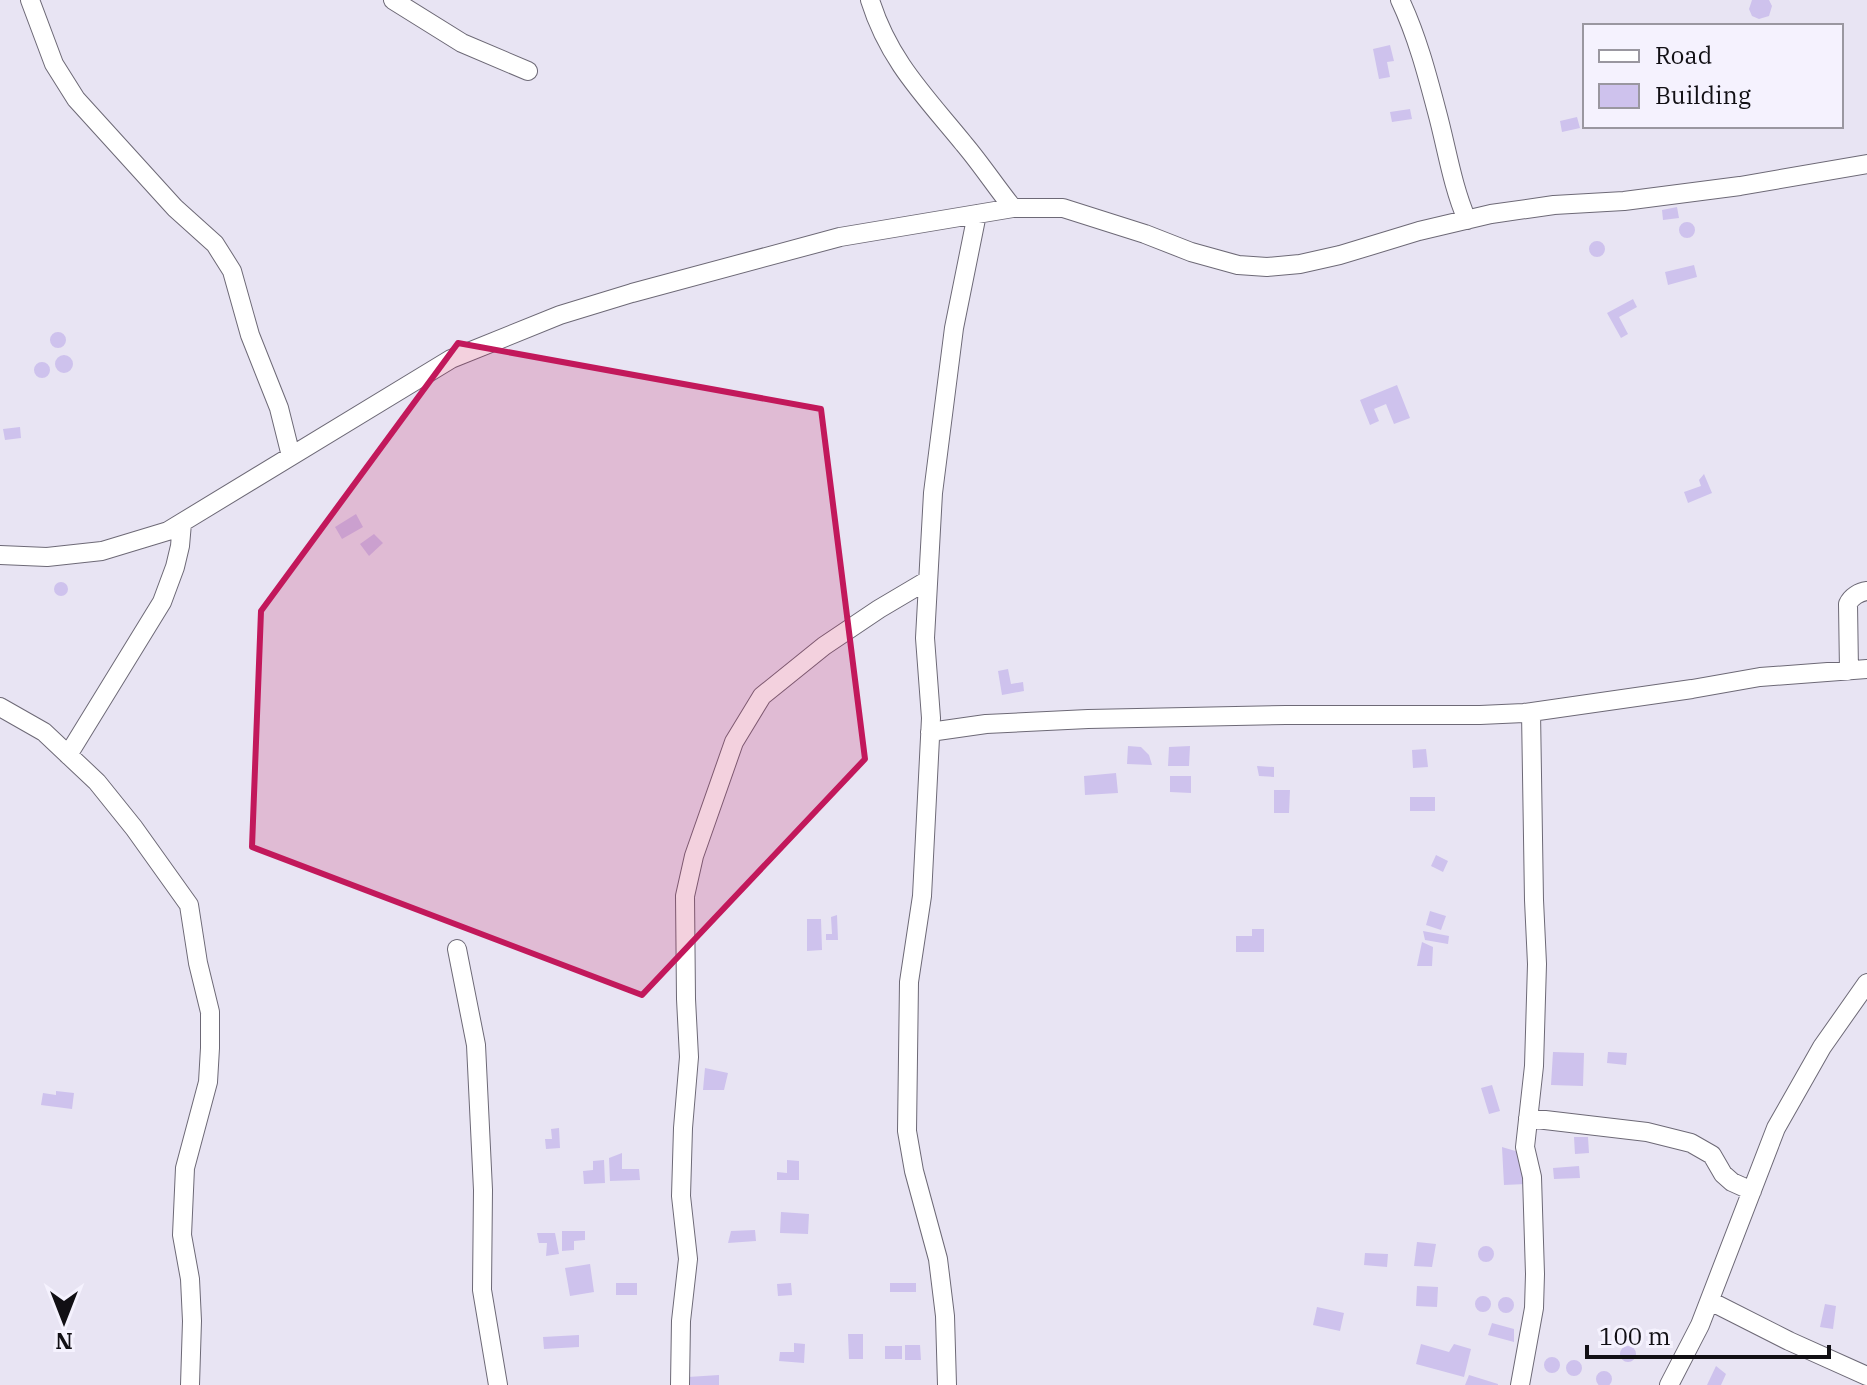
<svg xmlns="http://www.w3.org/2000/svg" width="1867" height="1385" viewBox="0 0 1867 1385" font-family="'IBM Plex Serif',serif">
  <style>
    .building { fill: #cec2ed }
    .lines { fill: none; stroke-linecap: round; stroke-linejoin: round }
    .street-casing { stroke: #6d6976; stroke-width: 20 }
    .street { stroke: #fff; stroke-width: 18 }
    .marked { fill: #c2185b; fill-opacity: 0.2; stroke: #c2185b; stroke-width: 6; stroke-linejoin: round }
  </style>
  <rect width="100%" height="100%" fill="#e8e4f3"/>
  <path class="building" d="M 1752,0 L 1769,0 L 1772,6 L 1769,16 L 1759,19 L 1752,16 L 1749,9 Z
    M 1390,45 L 1394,61 L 1387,62 L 1390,77 L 1379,79 L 1373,49 Z
    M 1410,109 L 1412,119 L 1392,122 L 1390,112 Z
    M 1577,117 L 1580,128 L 1562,132 L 1560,121 Z
    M 1677,207 L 1679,218 L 1663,220 L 1662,210 Z
    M1679 230a8 8 0 1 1 16 0a8 8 0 1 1-16 0Z
    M1589 249a8 8 0 1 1 16 0a8 8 0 1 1-16 0Z
    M 1694,265 L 1697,277 L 1668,285 L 1665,272 Z
    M 1633,299 L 1637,307 L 1619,317 L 1628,334 L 1621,338 L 1607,313 Z
    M50 340a8 8 0 1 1 16 0a8 8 0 1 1-16 0Z
    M55 364a9 9 0 1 1 18 0a9 9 0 1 1-18 0Z
    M34 370a8 8 0 1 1 16 0a8 8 0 1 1-16 0Z
    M 1397,385 L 1410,418 L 1394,424 L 1386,404 L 1374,409 L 1379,421 L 1370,425 L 1360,400 Z
    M 20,427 L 21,438 L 5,440 L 3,429 Z
    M 1704,474 L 1712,493 L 1688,503 L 1684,492 L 1701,486 L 1699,480 Z
    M 356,514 L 363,527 L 342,539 L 335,527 Z
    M 374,534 L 383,543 L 369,556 L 360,544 Z
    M54 589a7 7 0 1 1 14 0a7 7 0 1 1-14 0Z
    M 1008,669 L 1011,684 L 1023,682 L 1024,691 L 1002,695 L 998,671 Z
    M 1128,746 L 1141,747 L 1149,755 L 1152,765 L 1127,764 Z
    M 1190,746 L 1189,766 L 1168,766 L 1169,747 Z
    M 1426,749 L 1428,767 L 1413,768 L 1412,750 Z
    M 1257,766 L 1274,767 L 1274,777 L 1259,776 Z
    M 1116,773 L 1118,793 L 1085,795 L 1084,776 Z
    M 1170,776 L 1191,776 L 1191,793 L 1170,792 Z
    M 1274,790 L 1290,790 L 1289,813 L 1274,813 Z
    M 1410,797 L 1435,797 L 1435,811 L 1410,811 Z
    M 1436,855 L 1448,861 L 1443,872 L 1431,866 Z
    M 1430,911 L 1446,916 L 1441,930 L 1426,925 Z
    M 837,915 L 838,940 L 826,940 L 826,934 L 832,934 L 831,917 Z
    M 807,919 L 821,919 L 822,950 L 807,951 Z
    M 1252,929 L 1264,929 L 1264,952 L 1236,952 L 1236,936 L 1252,936 Z
    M 1423,931 L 1449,936 L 1448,944 L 1425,940 Z
    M 1422,942 L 1433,947 L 1432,966 L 1417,966 Z
    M 1553,1052 L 1584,1053 L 1583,1086 L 1551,1085 Z
    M 1608,1052 L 1627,1053 L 1626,1065 L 1607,1063 Z
    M 705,1068 L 728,1073 L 724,1090 L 703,1090 Z
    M 1492,1085 L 1500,1111 L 1489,1114 L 1481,1088 Z
    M 56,1091 L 74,1093 L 72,1109 L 41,1105 L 43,1093 L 56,1095 Z
    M 559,1128 L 560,1148 L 546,1149 L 545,1139 L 552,1139 L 551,1129 Z
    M 1574,1137 L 1588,1137 L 1589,1153 L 1575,1154 Z
    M 1502,1147 L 1522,1153 L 1529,1184 L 1504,1185 Z
    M 622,1153 L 622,1169 L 639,1169 L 640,1180 L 610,1181 L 609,1158 Z
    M 604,1160 L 605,1183 L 584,1184 L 583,1171 L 593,1170 L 593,1161 Z
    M 787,1160 L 799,1161 L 799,1180 L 777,1180 L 777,1172 L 787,1173 Z
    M 1579,1166 L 1580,1178 L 1554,1179 L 1553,1168 Z
    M 781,1212 L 809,1214 L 808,1234 L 780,1233 Z
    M 755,1230 L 756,1241 L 728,1243 L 731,1231 Z
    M 562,1231 L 585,1231 L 585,1240 L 574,1241 L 574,1250 L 562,1251 Z
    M 537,1233 L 555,1233 L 559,1254 L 546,1256 L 547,1243 L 539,1243 Z
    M 1417,1242 L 1436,1244 L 1432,1267 L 1414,1266 Z
    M1478 1254a8 8 0 1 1 16 0a8 8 0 1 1-16 0Z
    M 1365,1253 L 1388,1254 L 1387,1267 L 1364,1265 Z
    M 590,1264 L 594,1292 L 570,1296 L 565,1268 Z
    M 616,1283 L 637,1283 L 637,1295 L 616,1295 Z
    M 791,1283 L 792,1295 L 778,1296 L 777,1284 Z
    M 890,1283 L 916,1283 L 916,1292 L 890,1292 Z
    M 1417,1286 L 1438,1287 L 1437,1307 L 1416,1306 Z
    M1475 1304a8 8 0 1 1 16 0a8 8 0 1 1-16 0Z
    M1498 1305a8 8 0 1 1 16 0a8 8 0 1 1-16 0Z
    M 1825,1304 L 1836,1306 L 1833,1329 L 1820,1327 Z
    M 1317,1307 L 1344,1313 L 1340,1331 L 1313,1325 Z
    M 1492,1323 L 1514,1329 L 1514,1342 L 1488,1335 Z
    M 848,1334 L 863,1334 L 863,1359 L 849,1359 Z
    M 579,1335 L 579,1347 L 544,1349 L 543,1337 Z
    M 794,1343 L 805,1344 L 804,1363 L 779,1361 L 780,1352 L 794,1352 Z
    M 1421,1344 L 1449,1352 L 1454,1344 L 1471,1349 L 1464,1377 L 1416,1364 Z
    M 905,1345 L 920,1345 L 921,1360 L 905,1360 Z
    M1620 1354a8 8 0 1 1 16 0a8 8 0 1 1-16 0Z
    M 885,1346 L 902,1346 L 902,1359 L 885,1359 Z
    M1544 1365a8 8 0 1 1 16 0a8 8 0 1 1-16 0Z
    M1566 1368a8 8 0 1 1 16 0a8 8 0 1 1-16 0Z
    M 1716,1366 L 1726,1374 L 1721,1385 L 1707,1385 Z
    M1596 1379a8 8 0 1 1 16 0a8 8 0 1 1-16 0Z
    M 719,1375 L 719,1385 L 688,1385 L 688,1377 Z
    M 1469,1375 L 1498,1384 L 1498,1385 L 1465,1385 Z"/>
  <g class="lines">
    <defs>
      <path id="street" d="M 30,0 L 54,64 L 76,99 L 175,208 L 215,244 L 232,271 L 250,335 L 279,408 L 291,456
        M 393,0 L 462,43 L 528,71
        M 870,0 C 889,61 925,96 964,144 C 981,164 996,187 1013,208
        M 1400,0 C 1417,36 1427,74 1437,112 C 1447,149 1452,185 1467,220
        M 0,555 L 47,557 L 102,551 L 168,531 L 451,359 L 560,315 L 632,293 L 840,237 L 1013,208 L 1063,208 L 1145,234 L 1191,252 L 1238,265 L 1267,267 L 1300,264 L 1340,255 L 1419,231 L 1491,214 L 1554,205 L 1624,201 L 1740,186 L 1867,164
        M 1849,671 L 1848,604 C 1851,597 1859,592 1867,591
        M 0,707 L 44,732 L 97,782 L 134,828 L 189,905 L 198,963 L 210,1012 L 210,1048 L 208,1082 L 185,1168 L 182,1235 L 190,1279 L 192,1321 L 190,1385
        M 930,732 L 986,724 L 1088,719 L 1286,715 L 1480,715 L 1524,713 L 1692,689 L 1760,677 L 1867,669
        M 68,755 L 162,602 L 175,567 L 180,546 L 182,523
        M 457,949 L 476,1045 L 483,1190 L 482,1290 L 498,1385
        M 1528,1118 L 1647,1132 L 1691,1143 L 1712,1155 L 1723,1174 L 1732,1182 L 1752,1191
        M 1710,1301 L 1789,1341 L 1867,1376
        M 680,1385 L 681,1321 L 688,1259 L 681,1196 L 683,1128 L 689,1057 L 686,999 L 685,896 L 694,856 L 734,742 L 762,696 L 824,646 L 879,609 L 928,580
        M 947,1385 L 945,1316 L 938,1259 L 914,1171 L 907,1131 L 909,982 L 922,896 L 931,718 L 925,638 L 933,493 L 954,328 L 977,214
        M 1520,1385 L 1534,1308 L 1535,1274 L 1532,1177 L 1525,1147 L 1534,1066 L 1537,964 L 1534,900 L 1531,712
        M 1669,1385 L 1700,1325 L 1776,1128 L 1822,1047 L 1867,983"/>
    </defs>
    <use href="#street" class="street-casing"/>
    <use href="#street" class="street"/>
  </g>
  <path class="marked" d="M 458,343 L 821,409 L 865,759 L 642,995 L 252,847 L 261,611 Z"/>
  <rect x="1583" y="24" width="260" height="104" fill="#f5f2fe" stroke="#9a97a0" stroke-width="2"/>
  <rect x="1599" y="50" width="40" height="12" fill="#ffffff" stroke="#9a97a0" stroke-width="2"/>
  <text x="1655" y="64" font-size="24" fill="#110f14">Road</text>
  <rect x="1599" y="84" width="40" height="24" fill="#cec2ed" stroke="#9a97a0" stroke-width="2"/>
  <text x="1655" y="104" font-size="24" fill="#110f14">Building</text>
  <g transform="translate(64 1321) rotate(180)" stroke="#f5f2fe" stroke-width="6" paint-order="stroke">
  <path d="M0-6L14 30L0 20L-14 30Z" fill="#110f14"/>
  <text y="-12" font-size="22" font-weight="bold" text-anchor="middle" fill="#110f14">N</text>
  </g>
  <path d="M1587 1345v12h242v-12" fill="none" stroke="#110f14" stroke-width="4"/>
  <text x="1599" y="1345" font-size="24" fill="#110f14" stroke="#f5f2fe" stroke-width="6" paint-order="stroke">100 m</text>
</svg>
